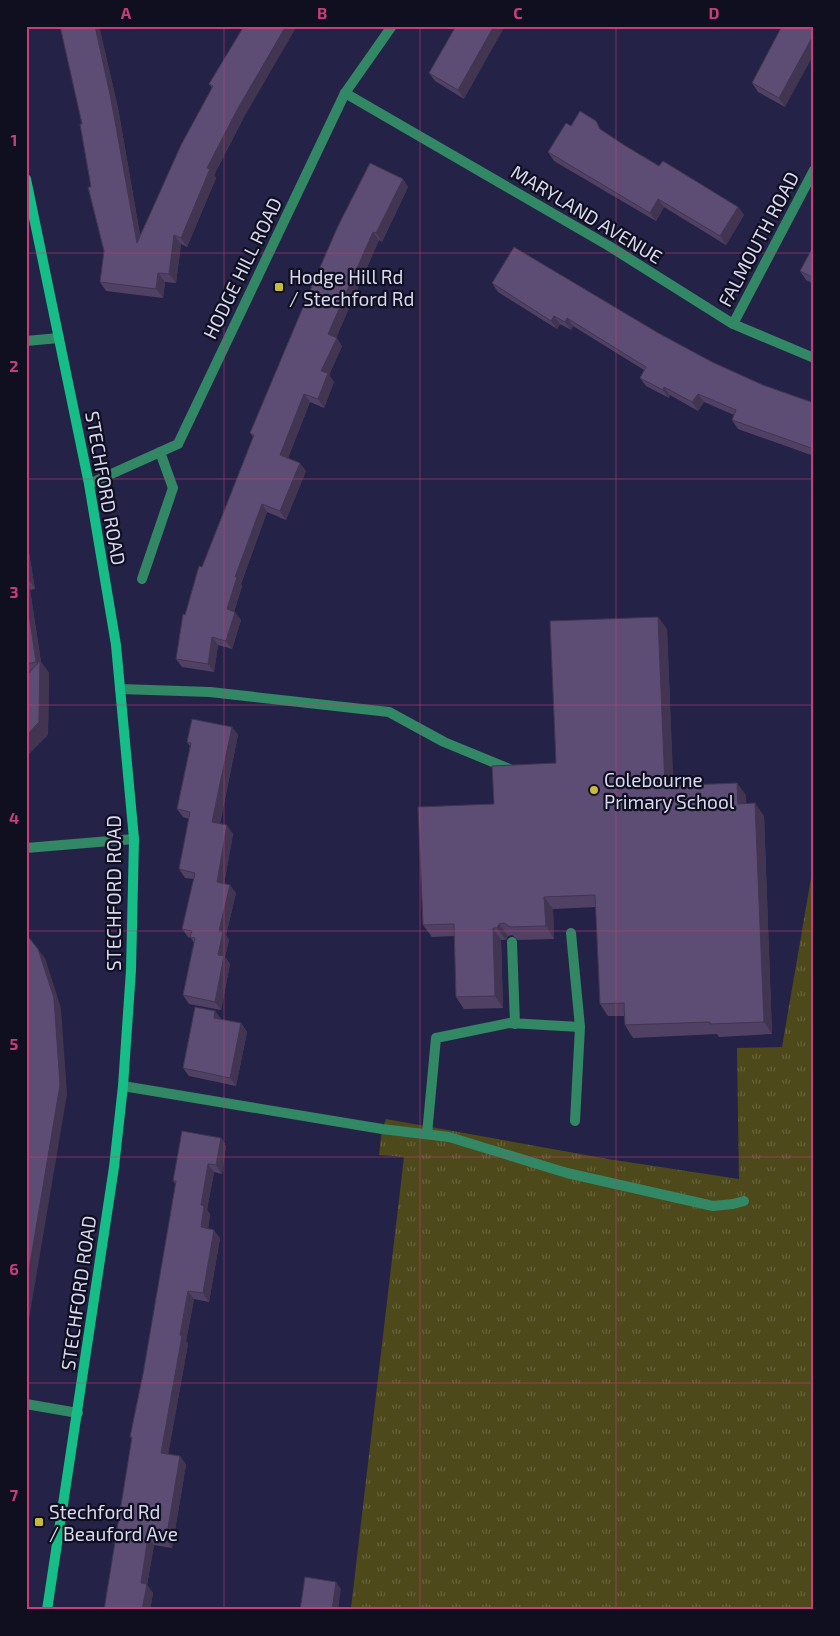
<svg xmlns="http://www.w3.org/2000/svg" width="840" height="1636" viewBox="0 0 840 1636" font-family="'Exo 2',sans-serif">
  <style>
    .grass { fill: url(#grass-tufts) }
    .lines { fill: none; stroke-linecap: round; stroke-linejoin: round }
    .service { stroke: #328765; stroke-width: 10 }
    .pedestrian { stroke: #328765; stroke-width: 10 }
    .minor { stroke: #328765; stroke-width: 10 }
    .tertiary { stroke: #328765; stroke-width: 10 }
    .secondary { stroke: #16bd86; stroke-width: 10 }
    .wall { fill: #504164 }
    .shaded-wall { fill: #413551 }
    .building { fill: #5d4c74; stroke: #413551 }
    .grid { fill: none; stroke: #c63f79; stroke-width: 1; stroke-opacity: 0.55 }
    .poi-dot { fill: #c8bb3b; stroke: #0f0f1f; stroke-width: 2 }
    .labels { text-anchor: middle; dominant-baseline: central; stroke-width: 4.5; stroke-linejoin: round; paint-order: stroke }
    .street-label { font-size: 19px; fill: #d8d9f1; stroke: #0f0f1f }
    .poi-label { font-size: 19px; fill: #d8d9f1; stroke: #0f0f1f; text-anchor: start }
    .neatline { fill: none; stroke: #c63f79; stroke-width: 2 }
    .grid-label { font-size: 16px; text-anchor: middle; font-weight: bold; fill: #c63f79 }
  </style>
  <defs>
    <pattern id="grass-tufts" width="24" height="20" patternUnits="userSpaceOnUse" patternTransform="scale(1.25)"><rect width="24" height="20" fill="#4e491a"/><path d="M3 7l-1-3M5 7V3M7 7l1-3M15 17l-1-3M17 17v-4M19 17l1-3" fill="none" stroke="#67633c"/></pattern>
  </defs>
  <rect width="100%" height="100%" fill="#242347"/>
  <path class="grass" d="M 814,861 L 814,1610 L 354,1610 L 351,1608 L 404,1157 L 379,1155 L 382,1129 L 386,1119 L 608,1159 L 739,1179 L 737,1048 L 782,1047 Z"/>
  <g class="lines">
    <path class="service" d="M 142,579 L 173,488 L 160,452
      M 571,933 L 580,1027
      M 512,942 L 515,1024
      M 123,1086 L 382,1129 L 449,1137 L 567,1173 L 713,1206 L 733,1204 L 744,1201
      M 427,1134 L 436,1038 L 510,1023 L 580,1027 L 575,1121"/>
    <path class="pedestrian" d="M 120,689 L 210,692 L 389,712 L 444,742 L 512,770"/>
    <path class="minor" d="M 345,93 L 609,246 L 733,324 L 814,358
      M 733,324 L 814,170
      M 26,341 L 59,338
      M 26,848 L 134,839
      M 26,1404 L 78,1413"/>
    <path class="tertiary" d="M 89,484 L 178,444 L 345,93 L 392,26"/>
    <path class="secondary" d="M 26,179 L 89,484 L 116,645 L 134,839 L 131,970 L 123,1086 L 114,1167 L 47,1610"/>
  </g>
  <path class="wall" d="M 60,26 L 99,26 L 118,108 L 140,235 L 212,88 L 209,84 L 244,26 L 243,119 L 214,175 L 216,178 L 187,247 L 181,244 L 176,283 L 165,282 L 163,298 L 106,291 L 100,282 L 104,251 L 91,187 L 82,124 Z
    M 456,26 L 464,99 L 435,81 L 429,73 Z
    M 782,26 L 785,107 L 758,92 L 752,83 Z
    M 571,126 L 602,131 L 624,145 L 659,166 L 738,207 L 744,215 L 726,245 L 664,207 L 656,221 L 554,161 L 548,152 Z
    M 408,187 L 382,242 L 379,240 L 336,338 L 342,346 L 329,375 L 334,382 L 324,408 L 310,402 L 288,458 L 306,471 L 286,520 L 267,512 L 241,584 L 242,586 L 234,612 L 241,620 L 232,649 L 218,645 L 214,672 L 182,667 L 176,659 L 185,615 L 202,567 L 253,437 L 250,433 L 317,274 Z
    M 814,245 L 814,284 L 806,280 L 800,271 Z
    M 492,283 L 660,334 L 712,362 L 763,385 L 814,403 L 814,456 L 738,429 L 732,420 L 734,415 L 704,402 L 698,411 L 670,395 L 669,398 L 646,386 L 640,378 L 644,370 L 573,326 L 571,330 L 560,324 L 557,329 L 498,292 Z
    M 26,535 L 35,589 L 30,590 L 41,662 L 49,673 L 48,735 L 29,673 L 26,673 Z
    M 658,617 L 667,629 L 673,785 L 746,795 L 746,804 L 764,816 L 772,1034 L 719,1037 L 717,1034 L 633,1038 L 625,1025 L 624,1016 L 608,1016 L 600,1004 L 596,907 L 553,909 L 554,939 L 518,940 L 512,935 L 508,936 L 506,940 L 501,940 L 503,1008 L 464,1009 L 456,997 L 454,936 L 432,937 L 423,925 L 494,804 L 556,763 Z
    M 232,727 L 238,735 L 220,824 L 233,834 L 224,884 L 236,893 L 226,935 L 229,940 L 225,957 L 230,964 L 221,1010 L 189,1004 L 183,995 L 194,943 L 191,938 L 188,937 L 182,929 L 194,879 L 185,878 L 179,869 L 189,819 L 183,817 L 177,809 L 190,746 L 187,742 Z
    M 215,1011 L 221,1019 L 241,1023 L 247,1032 L 236,1086 L 189,1076 L 183,1068 Z
    M 221,1138 L 226,1146 L 222,1174 L 214,1172 L 207,1210 L 210,1214 L 208,1229 L 220,1238 L 209,1302 L 194,1299 L 186,1341 L 188,1344 L 168,1454 L 180,1456 L 186,1465 L 172,1548 L 154,1545 L 147,1585 L 153,1593 L 150,1610 L 131,1438 L 130,1437 L 143,1374 L 176,1185 L 173,1181 Z"/>
  <path class="shaded-wall" d="M 95,26 L 99,26 L 118,108 L 143,251 L 137,243 Z
    M 286,26 L 297,26 L 243,119 L 214,175 L 216,178 L 187,247 L 181,238 L 207,168 L 237,110 Z
    M 494,26 L 505,26 L 464,99 L 458,90 Z
    M 814,34 L 814,54 L 785,107 L 779,98 Z
    M 403,179 L 408,187 L 382,242 L 376,233 Z
    M 658,199 L 664,207 L 656,221 L 650,213 Z
    M 738,207 L 744,215 L 726,245 L 720,236 Z
    M 373,232 L 379,240 L 334,342 L 328,334 Z
    M 174,235 L 181,244 L 176,283 L 169,274 Z
    M 158,273 L 165,282 L 163,298 L 156,289 Z
    M 554,316 L 560,324 L 557,329 L 551,321 Z
    M 567,318 L 573,326 L 571,330 L 565,322 Z
    M 337,338 L 342,346 L 329,375 L 334,382 L 324,408 L 318,399 L 321,371 Z
    M 664,387 L 670,395 L 669,398 L 663,390 Z
    M 304,394 L 310,402 L 286,463 L 280,455 Z
    M 698,394 L 704,402 L 698,411 L 692,402 Z
    M 300,463 L 306,471 L 286,520 L 280,511 Z
    M 262,504 L 267,512 L 241,584 L 242,586 L 232,618 L 227,609 L 235,577 Z
    M 26,535 L 35,589 L 29,580 L 26,564 Z
    M 26,584 L 30,590 L 41,662 L 49,673 L 48,735 L 26,757 L 26,736 L 40,668 L 36,662 L 26,593 Z
    M 235,612 L 241,620 L 232,649 L 226,641 Z
    M 658,617 L 667,629 L 674,798 L 665,786 Z
    M 212,637 L 218,645 L 214,672 L 208,664 Z
    M 232,727 L 238,735 L 218,831 L 212,822 Z
    M 737,783 L 746,795 L 747,816 L 738,804 Z
    M 755,803 L 764,816 L 772,1034 L 764,1022 Z
    M 227,825 L 233,834 L 223,890 L 217,882 Z
    M 230,885 L 236,893 L 226,935 L 229,940 L 225,957 L 230,964 L 221,1010 L 215,1002 L 219,931 Z
    M 544,897 L 553,909 L 554,939 L 546,926 Z
    M 499,924 L 508,936 L 506,940 L 497,928 Z
    M 493,928 L 501,940 L 503,1008 L 495,996 Z
    M 38,949 L 45,958 L 61,1008 L 67,1094 L 26,1337 L 26,1288 Z
    M 215,1011 L 221,1020 L 214,1018 Z
    M 241,1023 L 247,1032 L 236,1086 L 230,1078 Z
    M 221,1138 L 226,1146 L 222,1174 L 216,1165 Z
    M 208,1164 L 214,1172 L 207,1210 L 210,1214 L 207,1236 L 201,1227 L 201,1205 Z
    M 214,1230 L 220,1238 L 209,1302 L 203,1293 Z
    M 188,1291 L 194,1299 L 186,1341 L 188,1344 L 167,1461 L 161,1453 Z
    M 180,1456 L 186,1465 L 172,1548 L 166,1540 Z
    M 148,1537 L 154,1545 L 147,1585 L 153,1593 L 150,1610 L 142,1610 L 141,1583 Z
    M 336,1582 L 341,1589 L 338,1610 L 332,1610 Z"/>
  <path class="building" d="M 60,26 L 95,26 L 111,99 L 137,243 L 181,145 L 213,86 L 209,84 L 244,26 L 286,26 L 237,110 L 207,168 L 210,169 L 181,238 L 174,235 L 169,274 L 158,273 L 156,289 L 100,282 L 104,251 L 88,187 L 91,187 L 80,124 L 82,124 Z
    M 456,26 L 494,26 L 458,90 L 429,73 Z
    M 782,26 L 814,26 L 814,34 L 779,98 L 752,83 Z
    M 580,111 L 596,121 L 600,129 L 624,145 L 659,166 L 663,161 L 738,207 L 720,236 L 658,199 L 650,213 L 548,152 L 566,123 L 571,126 Z
    M 370,163 L 403,179 L 376,233 L 373,232 L 328,334 L 337,338 L 321,371 L 328,373 L 318,399 L 304,394 L 280,455 L 300,463 L 280,511 L 262,504 L 235,577 L 237,577 L 227,609 L 235,612 L 226,641 L 212,637 L 208,664 L 176,659 L 183,614 L 185,615 L 199,566 L 202,567 L 254,435 L 250,433 L 317,274 L 338,226 Z
    M 814,245 L 814,278 L 800,271 Z
    M 514,247 L 660,334 L 712,362 L 763,385 L 814,403 L 814,449 L 732,420 L 736,410 L 698,394 L 692,402 L 664,387 L 663,390 L 640,378 L 646,367 L 567,318 L 565,322 L 554,316 L 551,321 L 492,283 Z
    M 26,564 L 29,580 L 26,581 Z
    M 26,593 L 36,662 L 26,664 Z
    M 658,617 L 665,786 L 737,783 L 738,804 L 755,803 L 764,1022 L 710,1024 L 710,1022 L 625,1025 L 624,1003 L 600,1004 L 595,895 L 544,897 L 546,926 L 510,927 L 504,923 L 499,924 L 497,928 L 493,928 L 495,996 L 456,997 L 454,924 L 423,925 L 418,807 L 494,804 L 492,766 L 556,763 L 550,621 Z
    M 40,661 L 39,722 L 26,736 L 26,676 Z
    M 192,719 L 232,727 L 212,822 L 227,825 L 217,882 L 230,885 L 219,931 L 223,932 L 218,955 L 224,956 L 215,1002 L 183,995 L 195,938 L 190,937 L 192,931 L 182,929 L 195,873 L 179,869 L 190,812 L 177,809 L 191,743 L 187,742 Z
    M 26,934 L 38,949 L 54,998 L 60,1085 L 26,1288 Z
    M 195,1007 L 215,1011 L 214,1018 L 241,1023 L 230,1078 L 183,1068 Z
    M 182,1131 L 221,1138 L 216,1165 L 208,1164 L 201,1205 L 204,1206 L 201,1227 L 214,1230 L 203,1293 L 188,1291 L 180,1335 L 182,1336 L 161,1453 L 180,1456 L 166,1540 L 148,1537 L 141,1583 L 147,1584 L 142,1610 L 104,1610 L 132,1437 L 130,1437 L 143,1374 L 176,1181 L 173,1181 Z
    M 305,1577 L 336,1582 L 332,1610 L 300,1610 Z"/>
  <path class="grid" d="M 224,26 L 224,1610M 420,26 L 420,1610M 616,26 L 616,1610M 26,253 L 814,253M 26,479 L 814,479M 26,705 L 814,705M 26,931 L 814,931M 26,1157 L 814,1157M 26,1383 L 814,1383"/>
  <g class="poi-dot">
    <rect x="274" y="282" width="10" height="10" rx="2.5"/>
    <circle cx="594" cy="790" r="5"/>
    <rect x="34" y="1517" width="10" height="10" rx="2.5"/>
  </g>
  <g class="labels">
    <g class="street-label">
      <text transform="translate(587 214) rotate(31)">MARYLAND AVENUE</text>
      <text transform="translate(758 239) rotate(-62)">FALMOUTH ROAD</text>
      <text transform="translate(242 268) rotate(-64)">HODGE HILL ROAD</text>
      <text transform="translate(106 488) rotate(80)">STECHFORD ROAD</text>
      <text transform="translate(113 893) rotate(-90)">STECHFORD ROAD</text>
      <text transform="translate(78 1293) rotate(-82)">STECHFORD ROAD</text>
    </g>
    <g class="poi-label">
      <text x="289" y="276">Hodge Hill Rd<tspan x="289" dy="22">/ Stechford Rd</tspan></text>
      <text x="604" y="779">Colebourne<tspan x="604" dy="22">Primary School</tspan></text>
      <text x="49" y="1511">Stechford Rd<tspan x="49" dy="22">/ Beauford Ave</tspan></text>
    </g>
  </g>
  <rect width="840" height="1636" fill="none" stroke="#0f0f1f" stroke-width="55"/>
  <rect x="28" y="28" width="784" height="1580" class="neatline"/>
  <g class="grid-label">
    <text x="126" y="19">A</text>
    <text x="322" y="19">B</text>
    <text x="518" y="19">C</text>
    <text x="714" y="19">D</text>
    <text x="14" y="146">1</text>
    <text x="14" y="372">2</text>
    <text x="14" y="598">3</text>
    <text x="14" y="824">4</text>
    <text x="14" y="1050">5</text>
    <text x="14" y="1275">6</text>
    <text x="14" y="1501">7</text>
  </g>
</svg>
